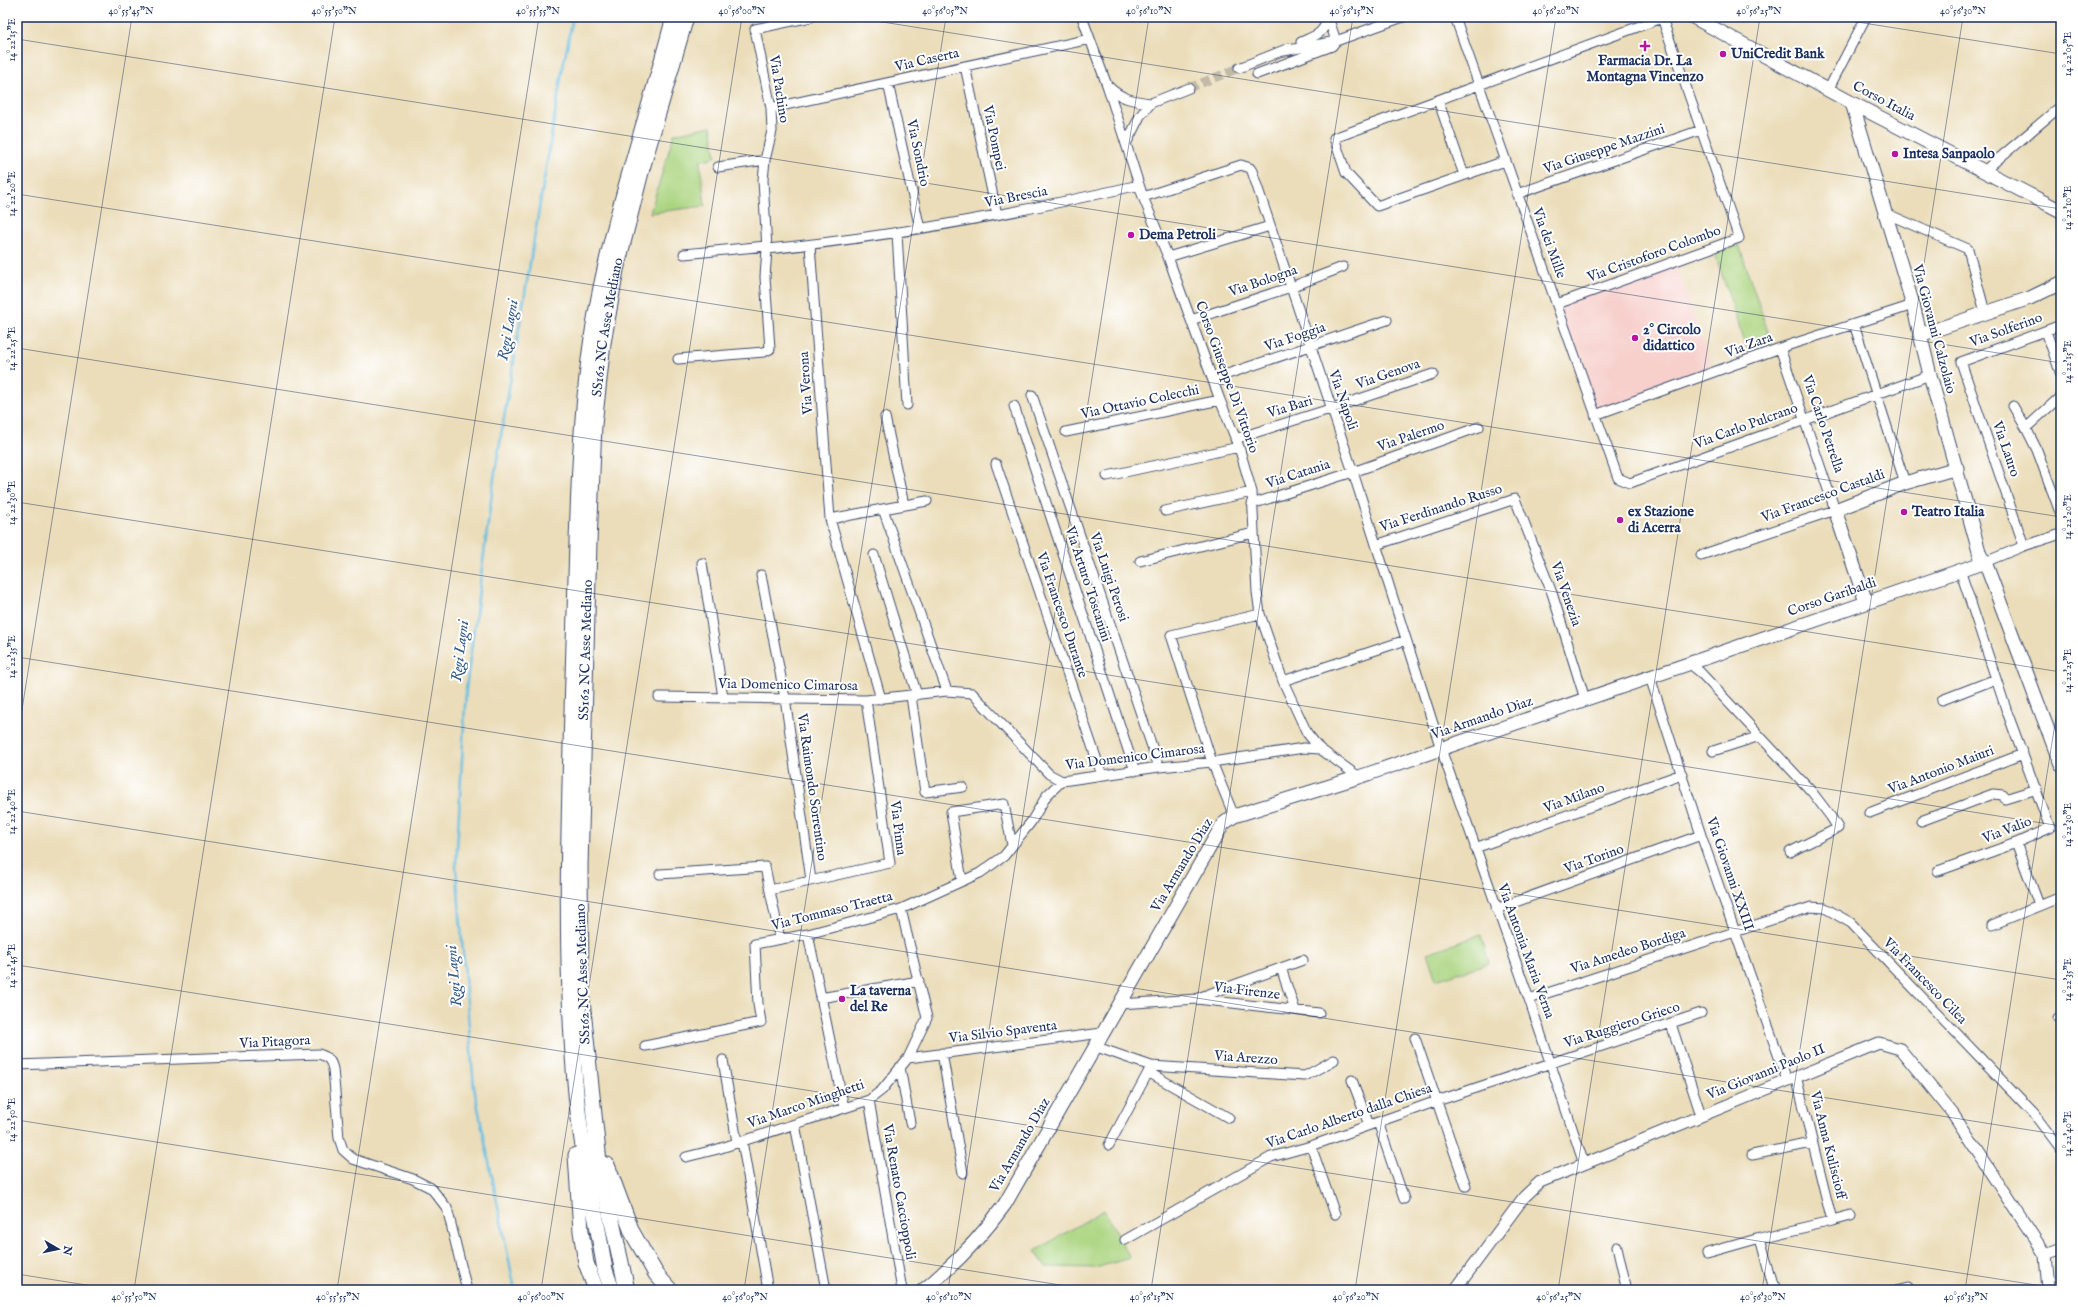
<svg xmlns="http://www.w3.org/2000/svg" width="2078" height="1307" viewBox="0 0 2078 1307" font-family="'IM FELL English',serif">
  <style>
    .built { fill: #f7d0cc }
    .green { fill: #aad47f; stroke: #62826e }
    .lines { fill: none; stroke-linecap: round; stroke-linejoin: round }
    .stream { stroke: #65bee3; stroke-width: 2.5 }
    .minor-tunnel { stroke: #c1baa7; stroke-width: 9; stroke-dasharray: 9 4.5; stroke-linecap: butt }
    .minor-casing { stroke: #3a496c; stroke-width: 11 }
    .tertiary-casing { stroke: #3a496c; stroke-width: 13 }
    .secondary-casing { stroke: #3a496c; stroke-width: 15 }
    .trunk-casing { stroke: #3a496c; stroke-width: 17 }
    .minor { stroke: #fff; stroke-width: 9 }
    .tertiary { stroke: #fff; stroke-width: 11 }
    .secondary { stroke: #fff; stroke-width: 13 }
    .trunk { stroke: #fff; stroke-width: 15 }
    .ticks { fill: none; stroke: #1b2f5e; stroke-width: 1; stroke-opacity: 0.45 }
    .poi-dot { fill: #b5179e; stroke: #fff; stroke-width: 1.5 }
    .labels { text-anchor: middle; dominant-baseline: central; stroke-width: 4; stroke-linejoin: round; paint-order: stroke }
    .poi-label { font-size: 14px; font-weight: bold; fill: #1b2f5e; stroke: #fff; text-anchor: start }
    .street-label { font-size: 14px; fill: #1b2f5e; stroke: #fff }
    .water-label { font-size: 15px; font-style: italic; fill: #315a86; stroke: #fff }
    .neatline { fill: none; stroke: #1b2f5e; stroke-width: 1.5 }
    .ticks-label { font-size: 10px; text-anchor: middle; fill: #1b2f5e }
  </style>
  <rect width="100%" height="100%" fill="#fff"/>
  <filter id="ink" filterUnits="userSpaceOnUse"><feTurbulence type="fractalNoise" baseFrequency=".025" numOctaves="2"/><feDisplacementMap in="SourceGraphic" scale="8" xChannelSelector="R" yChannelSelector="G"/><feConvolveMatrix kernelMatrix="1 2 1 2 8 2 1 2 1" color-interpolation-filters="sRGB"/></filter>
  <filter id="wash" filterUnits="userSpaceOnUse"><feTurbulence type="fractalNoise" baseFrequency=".012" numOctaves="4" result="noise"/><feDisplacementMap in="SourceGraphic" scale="16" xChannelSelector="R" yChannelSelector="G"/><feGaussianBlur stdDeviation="0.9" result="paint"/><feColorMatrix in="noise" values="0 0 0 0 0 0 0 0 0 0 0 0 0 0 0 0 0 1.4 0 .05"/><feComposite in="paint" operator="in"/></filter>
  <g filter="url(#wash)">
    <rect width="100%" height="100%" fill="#ebddb9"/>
    <path class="built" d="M 1675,262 L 1714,373 L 1595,415 L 1557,304 Z"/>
    <path class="green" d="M 711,126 L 716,157 L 700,161 L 705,206 L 650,213 L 674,134 Z
      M 1739,245 L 1772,344 L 1748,352 L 1715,254 Z
      M 1481,935 L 1489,963 L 1436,980 L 1427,953 Z
      M 1104,1210 L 1130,1258 L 1095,1268 L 1046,1267 L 1035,1251 Z"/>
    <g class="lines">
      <path class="stream" d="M 515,1290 L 474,1088 L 456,866 L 466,689 L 494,478 L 562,72 L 573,17"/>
    </g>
  </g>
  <g filter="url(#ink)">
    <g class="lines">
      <path class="minor-tunnel" d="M 1189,88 L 1239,68"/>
      <defs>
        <path id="minor" d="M 1082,17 L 1108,88 L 1143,197 L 1168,257 L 1220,400 L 1239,447 L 1252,492 L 1257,592 L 1260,614 L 1283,681 L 1307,733 L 1320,749
          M 1455,17 L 1618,478 L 1630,483 L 1930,375
          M 1301,42 C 1314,36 1325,34 1327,17
          M 1284,51 L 1336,41 L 1403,17
          M 965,66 L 997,215
          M 1239,68 L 1289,48
          M 1257,74 L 1332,46 L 1336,41 L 1328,17
          M 888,83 L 920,229
          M 1108,86 C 1121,99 1133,101 1151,103
          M 1828,90 L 1866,17
          M 1438,100 L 1464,175
          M 771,108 L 1090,39
          M 1126,144 L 1140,116 L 1151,103 L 1189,88
          M 1505,161 L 1377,206 L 1346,173 L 1334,138 L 1662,18
          M 718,167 L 765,160
          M 1984,171 L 2061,106
          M 1517,194 L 1701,130
          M 1143,197 L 1241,165 L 1250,168 L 1252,171 L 1353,472 L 1441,749 L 1529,999 L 1584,1164
          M 1885,213 L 1968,249 L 1985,312
          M 897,233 L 907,405
          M 810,245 L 830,519 L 883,509 L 947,691
          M 767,249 C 892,237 1016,213 1139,185
          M 684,254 L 766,246
          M 1168,257 L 1270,226
          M 1557,304 L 1739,238 L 1662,18
          M 1191,320 L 1291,287 L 1343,267
          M 1854,324 L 1905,483
          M 2046,331 L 2061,375
          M 678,359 L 764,352 L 770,349 L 765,277 L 767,249 L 763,180 L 765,160 L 772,131 L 771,108 L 755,29 L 811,17
          M 1213,379 L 1387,320
          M 1032,395 L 1159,767
          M 2061,396 L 2026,428 L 2037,450 L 2061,515
          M 1014,406 L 1135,771
          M 2013,406 L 2026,428
          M 1595,415 L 1780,348 L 1913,305
          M 885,417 L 904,505
          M 1066,432 L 1220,400
          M 1235,439 L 1330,409 L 1433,374
          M 996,464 L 1102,775
          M 1107,476 L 1239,447
          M 1252,504 L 1353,472 L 1479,427
          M 883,509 L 927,501
          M 1165,511 L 1252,492
          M 830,519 L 881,699
          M 1376,545 L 1515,499 L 1552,593 L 1585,699
          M 2024,546 L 1961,362 L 2061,325
          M 874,555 L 917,695
          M 1701,555 L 1835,510 L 1780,348
          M 1140,561 L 1253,533
          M 1985,562 L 2024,546 L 2061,534
          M 702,563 L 723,697
          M 761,575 L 785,698 L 811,880
          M 1689,663 L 1700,672 L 1812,792 L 1831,817 L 1838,828 L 1790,852
          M 1650,677 L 1701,835 L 1787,1080
          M 1283,681 L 1406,640
          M 911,696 L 925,792 L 963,787
          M 659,697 L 866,700 L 947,691 L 972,693 L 1049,774 L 1062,781 L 1159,767 L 1212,762 L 1304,748 L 1320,749 L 1359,777
          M 1942,700 L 1996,679
          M 1713,751 L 1760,736
          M 1869,813 L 2023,754
          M 1234,816 L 1212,762 L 1171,635 L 1260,614
          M 1921,821 L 1993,794 L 2003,795 L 2005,799 L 2037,789
          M 2016,843 L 2039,905
          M 1475,848 L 1682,774
          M 1938,871 L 2016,843 L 2050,828 L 2006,709 L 1960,570
          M 660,874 L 765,867 L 780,939
          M 962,881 L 951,812 L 1004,804 L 1012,845
          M 770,890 L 890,863 L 866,700
          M 1496,909 L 1701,835
          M 1992,925 L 2061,897
          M 808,934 L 844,1108
          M 1281,968 L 1295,1010
          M 820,998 L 919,981
          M 1198,998 L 1303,960
          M 1529,999 L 1811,907 L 1825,908 L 1851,923 L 2034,1114 L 2061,1150
          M 1120,1004 L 1197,999 L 1319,1013
          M 2058,1018 L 2061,1017
          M 1671,1024 L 1701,1115
          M 1415,1038 L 1466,1186
          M 645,1046 L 761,1022 L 758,1004 L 755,944 L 808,934 L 901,909 L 980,873 L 1004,856 L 1031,822 L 1047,795 L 1062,781
          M 1094,1046 L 1151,1066 L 1305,1076 L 1334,1060
          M 942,1053 L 963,1173
          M 908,1058 L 1102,1033
          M 723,1060 L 737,1142
          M 17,1065 L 319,1054 C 328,1057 331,1060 333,1069 L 339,1138 L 343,1150 L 353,1159 L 413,1179 L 431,1188 L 447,1208 L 467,1290
          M 900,1067 L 910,1123
          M 1148,1072 L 1229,1118
          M 1352,1080 L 1369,1125
          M 869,1100 L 902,1290
          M 1378,1122 L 1404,1199
          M 795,1124 L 826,1290
          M 742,1141 L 768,1290
          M 1109,1145 L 1151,1067
          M 1311,1146 L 1335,1214
          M 1752,1155 L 1812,1143
          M 686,1157 L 718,1149 L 869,1100 L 882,1090 L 908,1058 L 927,1018 L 901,909
          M 1832,1221 L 1851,1216
          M 1125,1240 L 1271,1157 L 1311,1146 L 1437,1101 L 1701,1013
          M 1617,1247 L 1627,1290
          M 1707,1253 L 1760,1238
          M 1774,1290 L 1760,1238 L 1832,1221 L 1796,1076
          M 1896,1290 L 1908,1287"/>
        <path id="tertiary" d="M 2045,1254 L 2061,1248
          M 1455,1290 L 1524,1197 L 1540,1182 L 1879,1043 L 1900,1049 L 1953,1114 L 2045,1254 L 2048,1290"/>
        <path id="secondary" d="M 1693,17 L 1852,103 L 2061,211
          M 1852,103 L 1913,305 L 1930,375 L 1980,555 L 1985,562 L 2061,765
          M 1920,335 L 2030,298 L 2061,283
          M 1866,602 L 1835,510 L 1905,483 L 1957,468
          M 923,1290 C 930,1286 936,1279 942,1274 C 966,1253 987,1229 1005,1204 L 1223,824 L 1234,816 L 1359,777 L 1985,562"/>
        <g id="trunk">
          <path d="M 576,1155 L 581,1231 L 586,1263 L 596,1290"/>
          <path d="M 607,1165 L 632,1232 L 656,1274 L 670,1290"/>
          <path d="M 612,1290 L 605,1270 C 595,1208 580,1145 575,1082 C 563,936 570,789 574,643 C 578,534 577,426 595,319 C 613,216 648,117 674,17"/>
          <path id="s1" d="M 627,1290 L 599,1162 L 581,991 L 580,866 L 589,542 L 594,425 L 603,343 L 616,270 L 641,172 L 686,17"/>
        </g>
      </defs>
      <use href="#minor" class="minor-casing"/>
      <use href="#tertiary" class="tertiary-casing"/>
      <use href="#secondary" class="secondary-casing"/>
      <use href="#trunk" class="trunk-casing"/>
      <use href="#minor" class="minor"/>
      <use href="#tertiary" class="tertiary"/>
      <use href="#secondary" class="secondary"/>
      <use href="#trunk" class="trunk"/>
    </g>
  </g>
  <path class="ticks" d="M 851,17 L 2061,209M 1825,17 L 2061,54M 17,39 L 2061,363M 17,194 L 2061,517M 17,348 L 2061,672M 17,502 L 2061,826M 17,657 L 2061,980M 17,741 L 132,17M 17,811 L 2061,1135M 17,965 L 2061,1289M 17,1120 L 1092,1290M 17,1274 L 118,1290M 134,1290 L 335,17M 337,1290 L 539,17M 541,1290 L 742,17M 744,1290 L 946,17M 948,1290 L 1149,17M 1151,1290 L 1353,17M 1355,1290 L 1556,17M 1558,1290 L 1760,17M 1762,1290 L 1963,17M 1965,1290 L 2061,686"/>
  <g class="poi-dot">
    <path d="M1643 40h4v4h4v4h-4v4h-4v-4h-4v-4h4z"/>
    <circle cx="1723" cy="54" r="4"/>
    <circle cx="1895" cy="154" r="4"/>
    <circle cx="1131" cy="235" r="4"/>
    <circle cx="1635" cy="338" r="4"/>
    <circle cx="1904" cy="512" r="4"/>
    <circle cx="1620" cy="520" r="4"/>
    <circle cx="842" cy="999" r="4"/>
  </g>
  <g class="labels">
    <g class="poi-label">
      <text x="1731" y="54">UniCredit Bank</text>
      <text x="1645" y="61" text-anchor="middle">Farmacia Dr. La<tspan x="1645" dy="16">Montagna Vincenzo</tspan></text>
      <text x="1903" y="154">Intesa Sanpaolo</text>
      <text x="1139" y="235">Dema Petroli</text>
      <text x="1643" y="330">2° Circolo<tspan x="1643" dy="16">didattico</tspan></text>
      <text x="1628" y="512">ex Stazione<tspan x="1628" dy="16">di Acerra</tspan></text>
      <text x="1912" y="512">Teatro Italia</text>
      <text x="850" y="991">La taverna<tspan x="850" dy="16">del Re</tspan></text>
    </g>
    <g class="street-label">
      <text transform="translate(927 60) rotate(-13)">Via Caserta</text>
      <text transform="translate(779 89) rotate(81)">Via Pachino</text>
      <text transform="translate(1884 101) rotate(28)">Corso Italia</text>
      <text transform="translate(994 138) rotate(78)">Via Pompei</text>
      <text transform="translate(1604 149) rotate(-19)">Via Giuseppe Mazzini</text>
      <text transform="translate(918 153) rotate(78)">Via Sondrio</text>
      <text transform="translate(1016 197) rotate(-11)">Via Brescia</text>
      <text transform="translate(1549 243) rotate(70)">Via dei Mille</text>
      <text transform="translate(1654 254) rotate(-20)">Via Cristoforo Colombo</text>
      <text transform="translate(1263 281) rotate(-19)">Via Bologna</text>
      <text stroke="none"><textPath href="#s1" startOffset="968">SS162 NC Asse Mediano</textPath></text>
      <text transform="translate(1934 329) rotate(75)">Via Giovanni Calzolaio</text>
      <text transform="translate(2006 330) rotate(-20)">Via Solferino</text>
      <text transform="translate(1295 337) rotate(-19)">Via Foggia</text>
      <text transform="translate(1749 345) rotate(-20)">Via Zara</text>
      <text transform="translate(1388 374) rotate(-19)">Via Genova</text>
      <text transform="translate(1227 377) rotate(70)">Corso Giuseppe Di Vittorio</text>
      <text transform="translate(806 383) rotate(-94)">Via Verona</text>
      <text transform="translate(1343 400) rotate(71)">Via Napoli</text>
      <text transform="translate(1140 402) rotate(-12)">Via Ottavio Colecchi</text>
      <text transform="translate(1290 407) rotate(-17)">Via Bari</text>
      <text transform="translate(1823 424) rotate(71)">Via Carlo Petrella</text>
      <text transform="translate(1746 426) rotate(-20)">Via Carlo Pulcrano</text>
      <text transform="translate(1411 436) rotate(-19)">Via Palermo</text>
      <text transform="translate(2006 449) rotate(71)">Via Lauro</text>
      <text transform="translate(1298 474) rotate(-18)">Via Catania</text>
      <text transform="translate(1823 496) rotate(-20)">Via Francesco Castaldi</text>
      <text transform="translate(1441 508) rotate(-18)">Via Ferdinando Russo</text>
      <text transform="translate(1109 577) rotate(71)">Via Luigi Perosi</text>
      <text transform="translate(1088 584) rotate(72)">Via Arturo Toscanini</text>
      <text transform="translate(1566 594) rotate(71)">Via Venezia</text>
      <text transform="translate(1832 597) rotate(-19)">Corso Garibaldi</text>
      <text transform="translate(1062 615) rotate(71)">Via Francesco Durante</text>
      <text stroke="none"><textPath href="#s1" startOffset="644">SS162 NC Asse Mediano</textPath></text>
      <text transform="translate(788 685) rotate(1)">Via Domenico Cimarosa</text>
      <text transform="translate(1482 718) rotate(-19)">Via Armando Diaz</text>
      <text transform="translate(1135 757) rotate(-7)">Via Domenico Cimarosa</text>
      <text transform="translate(1941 770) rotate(-21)">Via Antonio Maiuri</text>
      <text transform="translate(812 787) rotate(82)">Via Raimondo Sorrentino</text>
      <text transform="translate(1574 798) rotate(-20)">Via Milano</text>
      <text transform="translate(898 828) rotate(83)">Via Pinna</text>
      <text transform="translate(2007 830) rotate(-21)">Via Valio</text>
      <text transform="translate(1594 859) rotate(-20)">Via Torino</text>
      <text transform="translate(1182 865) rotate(-59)">Via Armando Diaz</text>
      <text transform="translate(1730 874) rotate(71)">Via Giovanni XXIII</text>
      <text transform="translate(832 911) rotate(-14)">Via Tommaso Traetta</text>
      <text transform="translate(1526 951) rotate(70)">Via Antonia Maria Verna</text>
      <text transform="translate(1628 951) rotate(-18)">Via Amedeo Bordiga</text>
      <text transform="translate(583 974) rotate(-92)">SS162 NC Asse Mediano</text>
      <text transform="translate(1925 981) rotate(46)">Via Francesco Cilea</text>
      <text transform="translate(1247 991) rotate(7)">Via Firenze</text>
      <text transform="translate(1622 1025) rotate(-18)">Via Ruggiero Grieco</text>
      <text transform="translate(1003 1032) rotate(-7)">Via Silvio Spaventa</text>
      <text transform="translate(275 1042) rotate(-3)">Via Pitagora</text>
      <text transform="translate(1246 1058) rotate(4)">Via Arezzo</text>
      <text transform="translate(1766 1072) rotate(-22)">Via Giovanni Paolo II</text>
      <text transform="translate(806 1104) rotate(-19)">Via Marco Minghetti</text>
      <text transform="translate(1349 1116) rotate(-19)">Via Carlo Alberto dalla Chiesa</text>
      <text transform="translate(1020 1145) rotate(-60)">Via Armando Diaz</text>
      <text transform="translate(1828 1145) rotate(76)">Via Anna Kuliscioff</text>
      <text transform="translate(899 1192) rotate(80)">Via Renato Caccioppoli</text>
    </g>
    <g class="water-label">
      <text transform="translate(508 330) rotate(-80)">Regi Lagni</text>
      <text transform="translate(460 651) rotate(-83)">Regi Lagni</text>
      <text transform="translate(454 976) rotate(-95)">Regi Lagni</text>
    </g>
  </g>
  <rect width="2078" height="1307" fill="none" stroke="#fff" stroke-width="44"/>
  <g transform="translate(58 1249) rotate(99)" stroke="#ffffff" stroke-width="3" paint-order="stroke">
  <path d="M0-3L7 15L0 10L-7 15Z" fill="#1b2f5e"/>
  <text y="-6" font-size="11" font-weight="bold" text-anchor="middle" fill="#1b2f5e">N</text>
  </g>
  <rect x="22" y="22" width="2034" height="1263" class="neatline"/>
  <g class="ticks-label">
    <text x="131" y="14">40°55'45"N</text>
    <text x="334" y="14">40°55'50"N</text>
    <text x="538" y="14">40°55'55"N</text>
    <text x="742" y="14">40°56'00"N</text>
    <text x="945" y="14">40°56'05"N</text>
    <text x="1149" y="14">40°56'10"N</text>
    <text x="1352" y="14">40°56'15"N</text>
    <text x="1556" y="14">40°56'20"N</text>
    <text x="1759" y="14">40°56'25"N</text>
    <text x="1963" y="14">40°56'30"N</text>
    <text transform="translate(11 40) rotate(-90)" y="4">14°22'15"E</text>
    <text transform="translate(2067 54) rotate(-90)" y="4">14°22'05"E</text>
    <text transform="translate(11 194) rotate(-90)" y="4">14°22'20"E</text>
    <text transform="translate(2067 208) rotate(-90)" y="4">14°22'10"E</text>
    <text transform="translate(11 349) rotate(-90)" y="4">14°22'25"E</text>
    <text transform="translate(2067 362) rotate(-90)" y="4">14°22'15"E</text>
    <text transform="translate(11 503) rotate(-90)" y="4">14°22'30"E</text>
    <text transform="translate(2067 517) rotate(-90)" y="4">14°22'20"E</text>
    <text transform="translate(11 657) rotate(-90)" y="4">14°22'35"E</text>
    <text transform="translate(2067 671) rotate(-90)" y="4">14°22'25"E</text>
    <text transform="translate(11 812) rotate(-90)" y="4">14°22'40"E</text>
    <text transform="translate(2067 825) rotate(-90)" y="4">14°22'30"E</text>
    <text transform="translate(11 966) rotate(-90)" y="4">14°22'45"E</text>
    <text transform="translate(2067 980) rotate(-90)" y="4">14°22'35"E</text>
    <text transform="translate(11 1120) rotate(-90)" y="4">14°22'50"E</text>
    <text transform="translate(2067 1134) rotate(-90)" y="4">14°22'40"E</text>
    <text x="134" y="1300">40°55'50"N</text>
    <text x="338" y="1300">40°55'55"N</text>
    <text x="541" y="1300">40°56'00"N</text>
    <text x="745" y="1300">40°56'05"N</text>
    <text x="949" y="1300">40°56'10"N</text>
    <text x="1152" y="1300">40°56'15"N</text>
    <text x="1356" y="1300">40°56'20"N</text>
    <text x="1559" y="1300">40°56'25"N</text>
    <text x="1763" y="1300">40°56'30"N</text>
    <text x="1966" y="1300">40°56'35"N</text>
  </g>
</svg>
